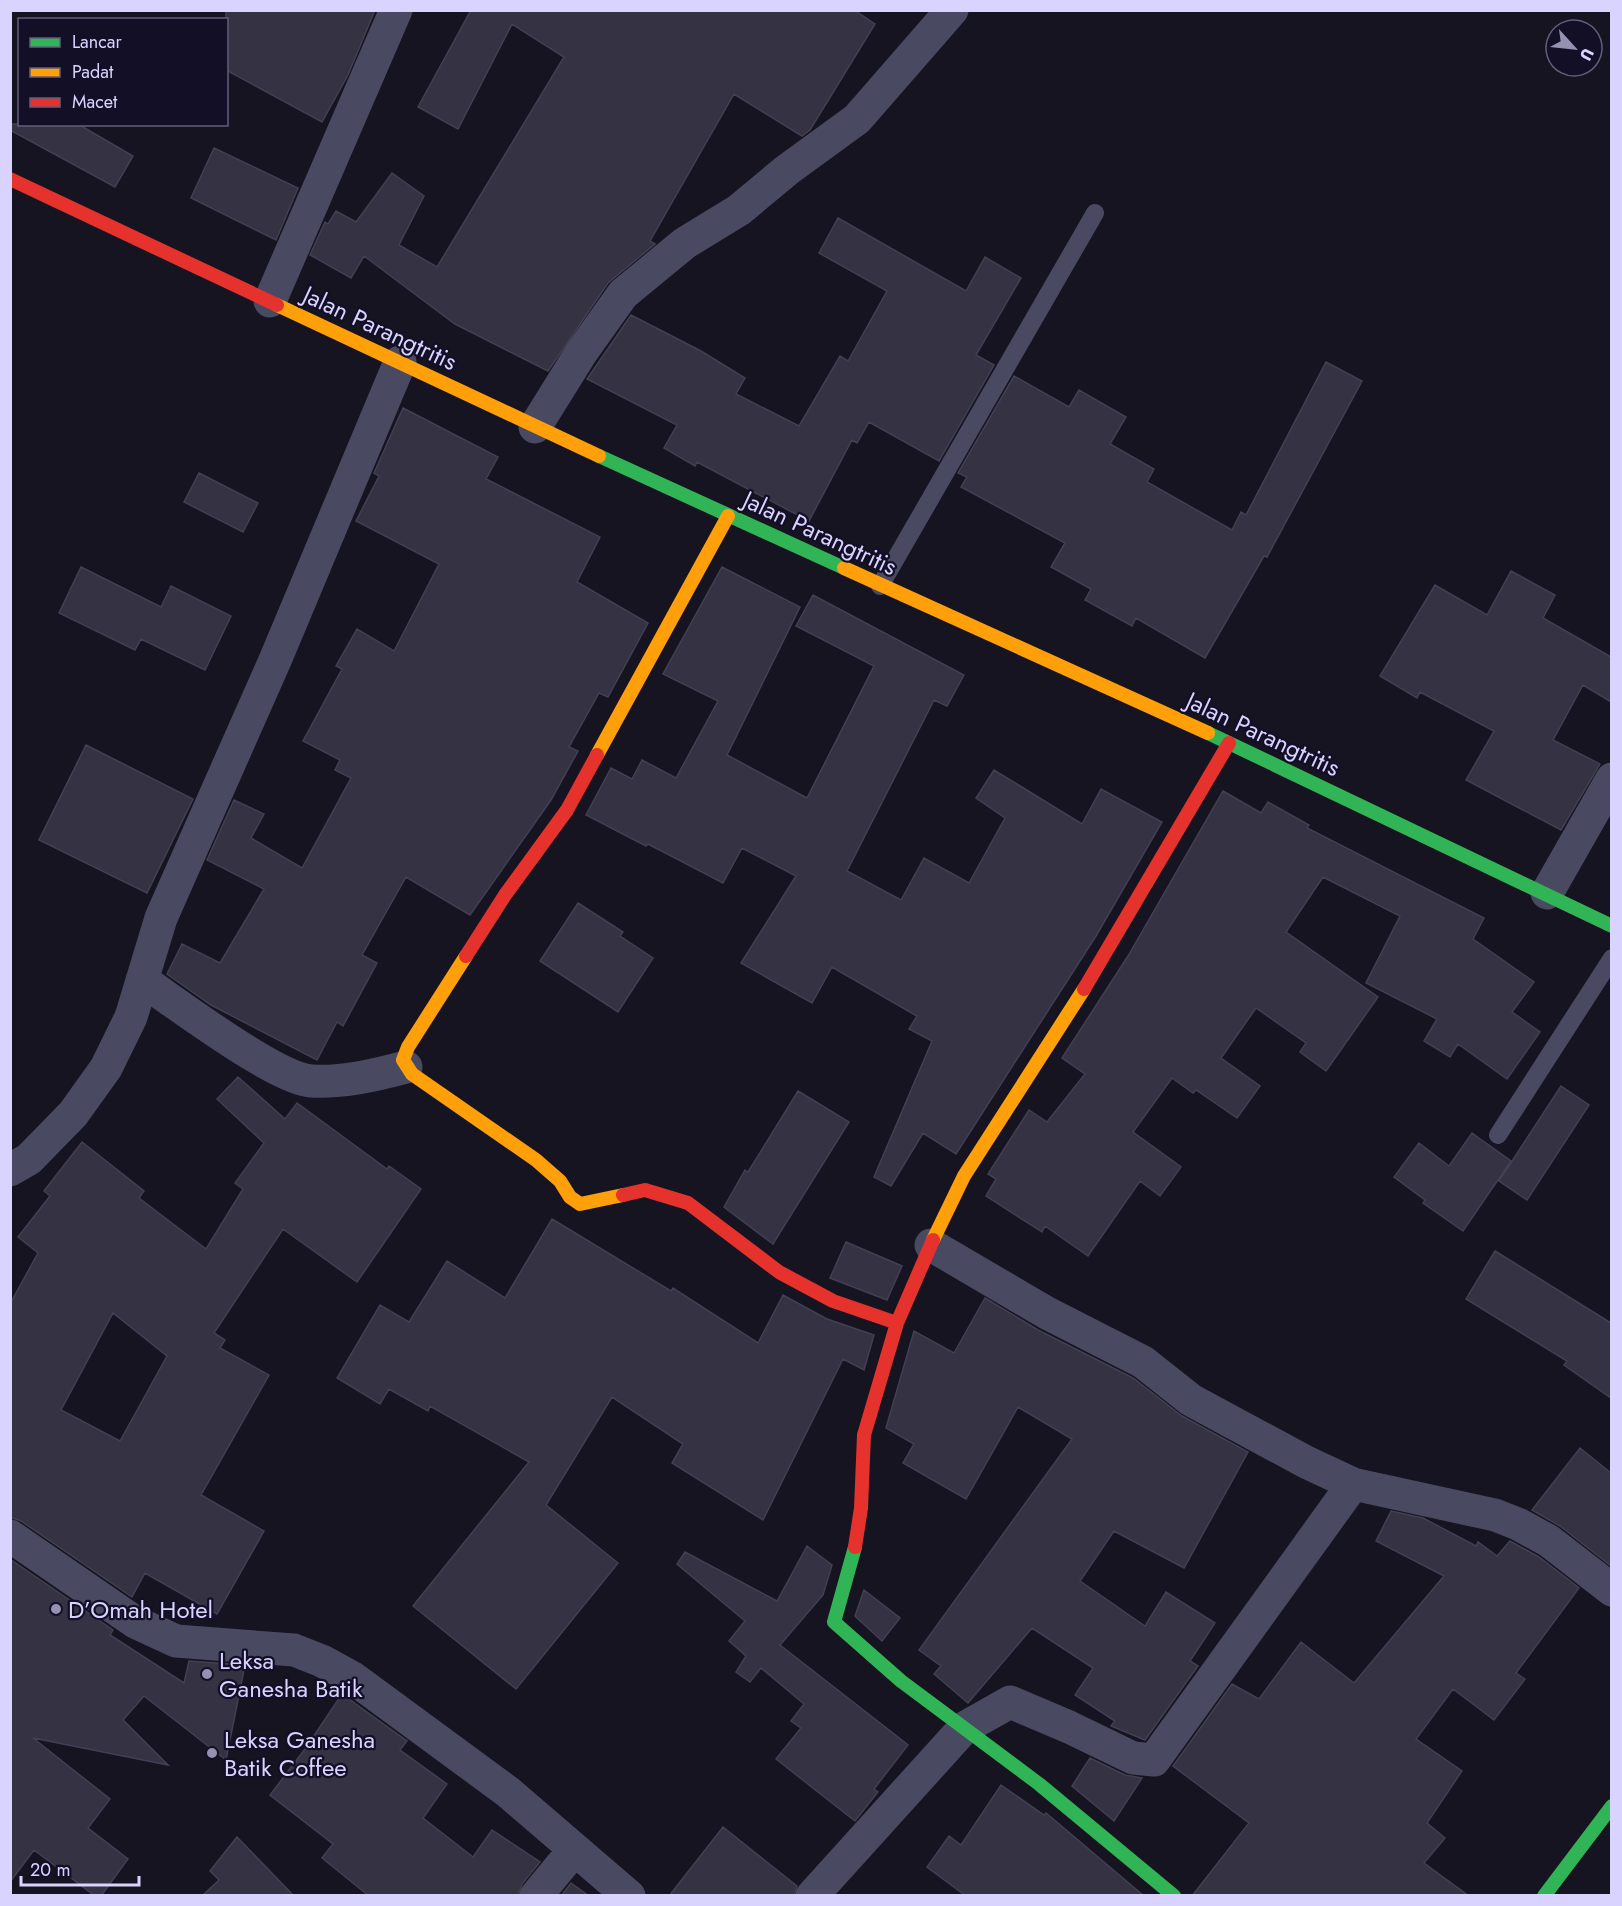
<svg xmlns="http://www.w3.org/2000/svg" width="1622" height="1906" viewBox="0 0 1622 1906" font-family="Jost,sans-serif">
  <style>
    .building { fill: #343243; stroke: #433f54; stroke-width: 1.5; fill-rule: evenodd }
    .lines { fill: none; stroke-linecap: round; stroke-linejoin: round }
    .lane { stroke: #4a4962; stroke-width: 18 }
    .street { stroke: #4a4962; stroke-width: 33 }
    .fast { stroke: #30b455; stroke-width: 14 }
    .slow { stroke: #ff9f0a; stroke-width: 14 }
    .jam { stroke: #e5322d; stroke-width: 14 }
    .poi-dot { fill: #9591b1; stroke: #130f26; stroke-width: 2 }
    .labels { text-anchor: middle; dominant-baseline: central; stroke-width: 4.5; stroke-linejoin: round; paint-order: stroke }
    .street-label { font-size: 24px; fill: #d9d4ff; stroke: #130f26 }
    .poi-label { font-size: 24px; fill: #d9d4ff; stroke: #130f26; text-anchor: start }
  </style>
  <rect width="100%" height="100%" fill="#161421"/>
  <path class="building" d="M 226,10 L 375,10 L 348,75 L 322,122 L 226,70 Z
    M 471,10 L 854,10 L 875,24 L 810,130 L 802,136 L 734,94 L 650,241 L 655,244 L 608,283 L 548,371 L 455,324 L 364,256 L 351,278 L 310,255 L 325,222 L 328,224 L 336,211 L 356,222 L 392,173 L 424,196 L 399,245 L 437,267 L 564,57 L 512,24 L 458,129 L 418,107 Z
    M 10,124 L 78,124 L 133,156 L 115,187 L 10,130 Z
    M 214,148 L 298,188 L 276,240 L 191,198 Z
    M 838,218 L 966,291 L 985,257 L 1021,278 L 976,355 L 994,365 L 939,461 L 869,422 L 857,443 L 852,440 L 809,521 L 697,462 L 695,466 L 664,448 L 677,425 L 587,379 L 631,315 L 701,351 L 745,378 L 736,394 L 799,426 L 840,356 L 848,361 L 887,291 L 819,253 Z
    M 1326,362 L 1362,381 L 1267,557 L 1264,556 L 1205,658 L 1136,618 L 1132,626 L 1085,600 L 1091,589 L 1051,567 L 1065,543 L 961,487 L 967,477 L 958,473 L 1014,376 L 1069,407 L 1079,390 L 1126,417 L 1110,444 L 1154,469 L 1147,482 L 1232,530 L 1241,512 L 1246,515 Z
    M 403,408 L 498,457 L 486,479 L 600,537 L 577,582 L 648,623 L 608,697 L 599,693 L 569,747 L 578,751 L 551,800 L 470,915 L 406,877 L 362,955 L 377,963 L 343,1026 L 337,1022 L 317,1060 L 211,1005 L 167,974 L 182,944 L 220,963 L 264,889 L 207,860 L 234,800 L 264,814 L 251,838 L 302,868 L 351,778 L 335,770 L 340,760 L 303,741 L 342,669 L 336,666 L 357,629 L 394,651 L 439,564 L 356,521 L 379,476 L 374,473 Z
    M 199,473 L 258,503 L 243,532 L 184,502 Z
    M 81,567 L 161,607 L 171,586 L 231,616 L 205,670 L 141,639 L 135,650 L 59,613 Z
    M 722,567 L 800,607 L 727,755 L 807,798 L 874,666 L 796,626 L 813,595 L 964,675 L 947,706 L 934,700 L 847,871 L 901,900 L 924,858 L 969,883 L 1005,818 L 976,798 L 994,770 L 1082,824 L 1101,789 L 1162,822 L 1096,936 L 956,1154 L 923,1133 L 891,1186 L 874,1177 L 932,1041 L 909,1029 L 917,1016 L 832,967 L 812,1003 L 741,963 L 796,876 L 742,848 L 723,883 L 648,844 L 646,846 L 586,815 L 611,768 L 632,779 L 642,760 L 676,778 L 718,701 L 663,674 Z
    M 1511,571 L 1555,595 L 1543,618 L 1611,657 L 1611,702 L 1583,685 L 1553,740 L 1600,764 L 1561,830 L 1466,780 L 1494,731 L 1420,692 L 1417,698 L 1380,676 L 1435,585 L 1487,615 Z
    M 86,745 L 193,799 L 147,893 L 39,840 Z
    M 1223,791 L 1261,813 L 1268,802 L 1309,825 L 1307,828 L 1484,918 L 1473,939 L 1534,982 L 1512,1012 L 1540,1032 L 1507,1079 L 1458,1044 L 1450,1057 L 1424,1041 L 1437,1019 L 1366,983 L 1400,916 L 1323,877 L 1286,932 L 1378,997 L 1326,1071 L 1300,1052 L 1306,1043 L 1256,1008 L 1221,1058 L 1260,1086 L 1237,1118 L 1196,1090 L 1193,1093 L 1172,1078 L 1133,1132 L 1181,1167 L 1160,1196 L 1140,1181 L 1088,1256 L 1045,1226 L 1042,1232 L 986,1196 L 996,1179 L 988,1174 L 1029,1110 L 1047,1122 L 1085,1074 L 1062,1058 L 1128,956 Z
    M 578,903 L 623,932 L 620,936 L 653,958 L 618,1012 L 540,961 Z
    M 238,1077 L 285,1119 L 297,1103 L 387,1169 L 389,1166 L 421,1189 L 357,1282 L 283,1229 L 214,1333 L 225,1340 L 220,1348 L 269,1375 L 201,1495 L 264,1531 L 217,1614 L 145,1573 L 132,1597 L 21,1521 L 10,1517 L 10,1304 L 38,1253 L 18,1237 L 50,1196 L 44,1191 L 82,1142 L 144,1191 L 139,1198 L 206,1249 L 243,1189 L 235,1183 L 264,1143 L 217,1099 ZM 113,1313 L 167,1356 L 120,1441 L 61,1410 Z
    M 1561,1086 L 1589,1105 L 1527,1200 L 1499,1181 Z
    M 798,1091 L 849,1122 L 773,1244 L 724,1207 L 745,1170 L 748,1172 Z
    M 1472,1133 L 1511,1161 L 1463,1231 L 1423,1203 L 1425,1200 L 1394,1177 L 1419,1143 L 1449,1166 Z
    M 552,1219 L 671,1291 L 673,1288 L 758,1343 L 783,1295 L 827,1319 L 874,1335 L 864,1370 L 843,1359 L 763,1520 L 672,1463 L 683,1444 L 612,1397 L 546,1505 L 618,1563 L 516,1689 L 413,1606 L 529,1462 L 430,1406 L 428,1411 L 389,1389 L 380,1404 L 337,1378 L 380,1305 L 409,1322 L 447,1261 L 505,1298 Z
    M 846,1242 L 902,1266 L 887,1300 L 830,1278 Z
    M 1495,1251 L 1611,1323 L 1611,1398 L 1564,1365 L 1567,1361 L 1466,1299 Z
    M 985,1298 L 1038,1330 L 1133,1378 L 1182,1416 L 1248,1452 L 1184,1568 L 1114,1531 L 1080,1581 L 1145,1626 L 1166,1592 L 1215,1623 L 1190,1661 L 1198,1666 L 1145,1740 L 1111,1726 L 1115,1721 L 1075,1695 L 1093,1668 L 1032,1628 L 968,1703 L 934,1674 L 941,1666 L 919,1650 L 1072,1439 L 1018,1407 L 966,1499 L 903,1463 L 914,1444 L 886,1428 L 914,1331 L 954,1353 Z
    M 1580,1448 L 1611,1473 L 1611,1566 L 1560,1526 L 1532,1510 Z
    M 1391,1511 L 1423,1518 L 1476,1546 L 1478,1542 L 1497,1556 L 1510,1541 L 1539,1557 L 1579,1588 L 1516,1673 L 1525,1679 L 1494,1720 L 1453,1689 L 1416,1739 L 1462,1771 L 1427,1823 L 1445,1838 L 1424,1863 L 1469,1896 L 1192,1896 L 1249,1823 L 1173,1766 L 1232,1684 L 1259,1699 L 1301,1642 L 1354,1683 L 1444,1576 L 1376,1541 Z
    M 807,1546 L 832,1565 L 823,1595 L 780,1645 L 908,1745 L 874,1789 L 878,1792 L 855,1821 L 776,1759 L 801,1728 L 791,1721 L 804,1704 L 761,1668 L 750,1682 L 736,1672 L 746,1656 L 729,1641 L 745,1621 L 677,1564 L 685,1552 L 777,1601 Z
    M 10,1559 L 113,1630 L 110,1635 L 184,1683 L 189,1661 L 245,1665 L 226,1760 L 144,1696 L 123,1720 L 168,1765 L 33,1738 L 110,1799 L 88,1828 L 128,1859 L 101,1896 L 95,1896 L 34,1850 L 10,1882 Z
    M 864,1590 L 900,1618 L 882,1641 L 855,1616 Z
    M 342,1694 L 407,1741 L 400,1750 L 447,1784 L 423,1818 L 473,1857 L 492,1830 L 540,1862 L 522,1884 L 518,1896 L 369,1896 L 322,1858 L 333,1844 L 270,1795 L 305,1749 Z
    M 1090,1758 L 1125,1775 L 1142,1778 L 1114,1821 L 1072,1786 Z
    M 1001,1785 L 1044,1815 L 1046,1813 L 1144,1896 L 966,1896 L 927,1867 L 949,1836 L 961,1845 Z
    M 723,1827 L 797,1886 L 794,1896 L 669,1896 Z
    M 237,1837 L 294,1896 L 202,1896 L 219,1880 L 210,1871 Z
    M 571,1883 L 589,1896 L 561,1896 Z"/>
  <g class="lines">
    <path class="lane" d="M 880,586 L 1095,213
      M 1498,1135 L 1612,958"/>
    <path class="street" d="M 270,301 L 396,10
      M 535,427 L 581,353 L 623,294 L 685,243 L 739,210 L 787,170 L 857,119 L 952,10
      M 1547,893 L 1612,779
      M 142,980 C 176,1003 275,1078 311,1081 C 342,1083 376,1075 406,1067
      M 10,1170 L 29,1159 L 73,1114 L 106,1068 L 131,1017 L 161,918 L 276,658 L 400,362
      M 931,1245 L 1047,1313 L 1143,1362 L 1191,1400 L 1306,1462 L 1353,1484 L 1495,1515 L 1518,1524 L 1549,1541 L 1612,1590
      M 10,1536 L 135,1622 L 176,1641 L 294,1650 L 322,1661 L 353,1678 L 508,1792 L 629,1896
      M 536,1896 L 574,1850
      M 812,1896 L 964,1728 L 1010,1702 L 1069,1727 L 1133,1758 L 1154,1760 L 1353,1484"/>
    <path class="fast" d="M 599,456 L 844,568
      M 1208,733 L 1612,926
      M 855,1547 L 834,1622 L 901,1681 L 1039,1784 L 1174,1896
      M 1544,1896 L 1612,1806"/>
    <path class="slow" d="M 277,305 L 599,456
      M 844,568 L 1208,733
      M 597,755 L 728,516
      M 466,956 L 408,1047 L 403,1060 L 412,1074 L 536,1160 L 560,1181 L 570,1197 L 580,1204 L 623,1195
      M 933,1240 L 964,1176 L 1084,989"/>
    <path class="jam" d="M 10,179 L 277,305
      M 466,956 L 505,895 L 567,810 L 597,755
      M 1084,989 L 1229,743
      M 623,1195 L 645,1190 L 688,1203 L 779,1272 L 833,1301 L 897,1323
      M 855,1547 L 861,1508 L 864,1435 L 897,1323 L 933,1240"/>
  </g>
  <g class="poi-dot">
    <circle cx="56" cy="1609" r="6"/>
    <circle cx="207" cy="1674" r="6"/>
    <circle cx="212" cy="1753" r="6"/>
  </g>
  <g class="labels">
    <g class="street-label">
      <text transform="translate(380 328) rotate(25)">Jalan Parangtritis</text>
      <text transform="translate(820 533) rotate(25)">Jalan Parangtritis</text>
      <text transform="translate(1263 734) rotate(25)">Jalan Parangtritis</text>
    </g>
    <g class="poi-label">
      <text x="68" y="1609">D’Omah Hotel</text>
      <text x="219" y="1660">Leksa<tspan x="219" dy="28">Ganesha Batik</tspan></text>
      <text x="224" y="1739">Leksa Ganesha<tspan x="224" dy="28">Batik Coffee</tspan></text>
    </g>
  </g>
  <rect width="1622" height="1906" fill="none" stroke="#d9d4ff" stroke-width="24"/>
  <rect x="18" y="18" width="210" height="108" fill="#130f26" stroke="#625e7d" stroke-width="1.5"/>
  <rect x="30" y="38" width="30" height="9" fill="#30b455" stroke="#625e7d" stroke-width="1.5"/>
  <text x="72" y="48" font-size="18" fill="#d9d4ff">Lancar</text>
  <rect x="30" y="68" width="30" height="9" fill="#ff9f0a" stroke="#625e7d" stroke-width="1.5"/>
  <text x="72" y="78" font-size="18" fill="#d9d4ff">Padat</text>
  <rect x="30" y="98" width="30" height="9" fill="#e5322d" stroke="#625e7d" stroke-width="1.5"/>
  <text x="72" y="108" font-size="18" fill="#d9d4ff">Macet</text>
  <g transform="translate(1574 48) rotate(117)"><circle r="28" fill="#130f26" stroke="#625e7d" stroke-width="1.5"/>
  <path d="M0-4.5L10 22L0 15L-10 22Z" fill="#9591b1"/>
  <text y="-9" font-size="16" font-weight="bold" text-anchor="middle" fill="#d9d4ff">U</text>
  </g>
  <path d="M21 1876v9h118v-9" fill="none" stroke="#d9d4ff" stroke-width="3"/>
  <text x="30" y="1876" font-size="18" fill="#d9d4ff" stroke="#130f26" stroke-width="4.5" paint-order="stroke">20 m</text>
</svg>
